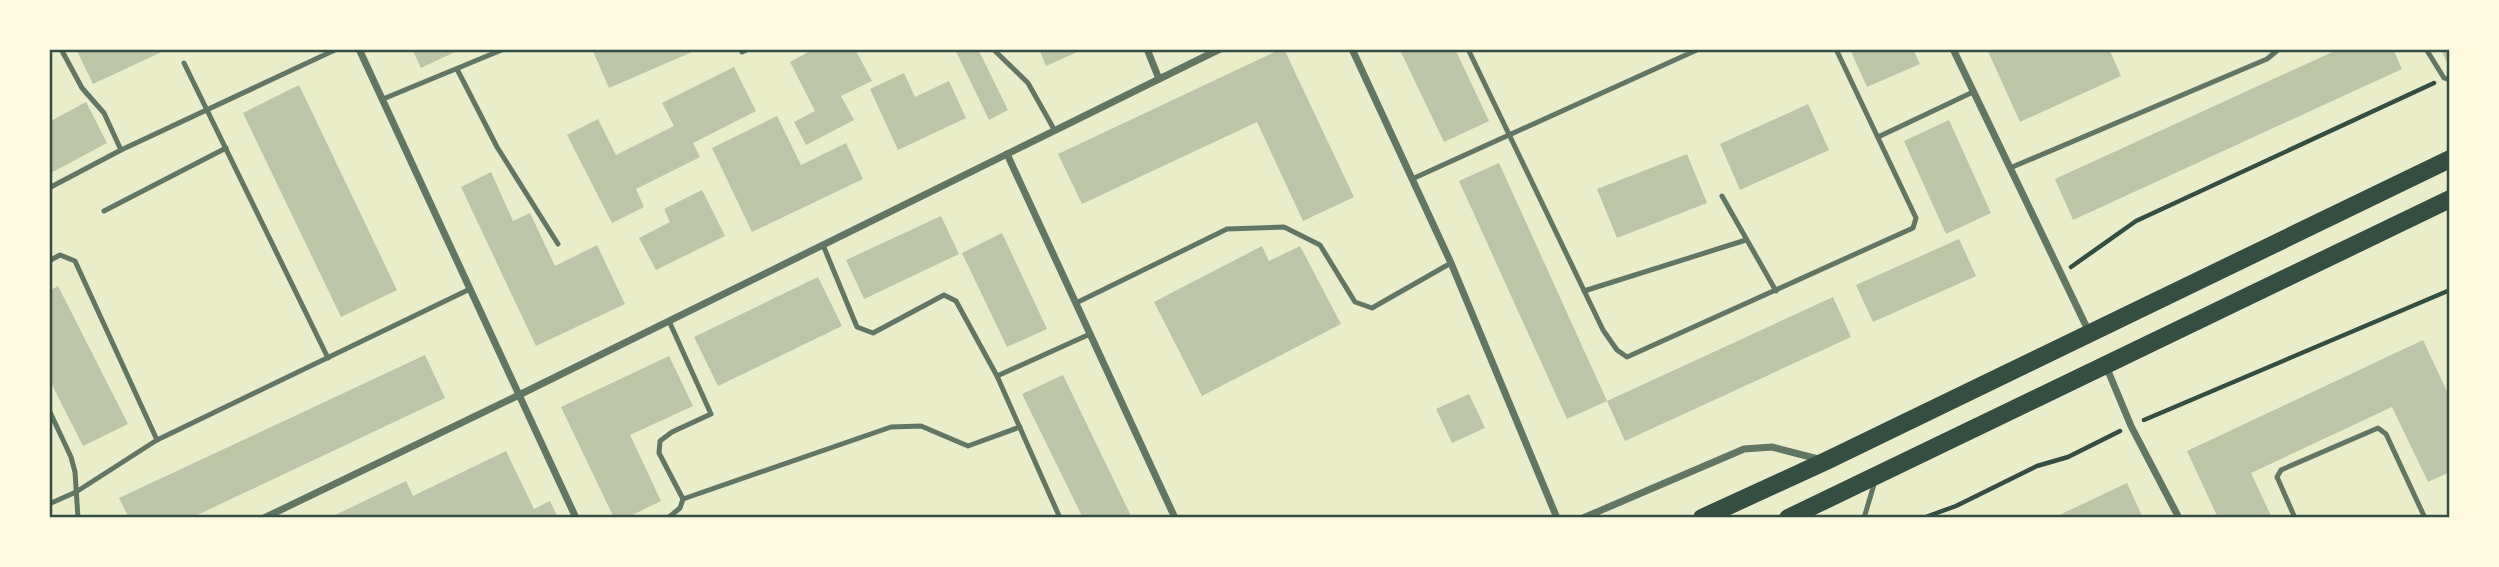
<svg xmlns="http://www.w3.org/2000/svg" width="2499" height="567" viewBox="0 0 2499 567" font-family="Jost,sans-serif">
	<rect width="100%" height="100%" fill="#e9edc9"/>
	<!-- building -->
	<g fill="#bcc5a7">
		<path d="M76,49H168L93,84Z"/>
		<path d="M412,49H461L421,68Z"/>
		<path d="M592,49H699L609,88Z"/>
		<path d="M814,49H855L872,81L841,96L854,120L806,145L794,122L815,111L790,62Z"/>
		<path d="M955,49H978L1008,110L989,120Z"/>
		<path d="M1039,49H1084L1046,66Z"/>
		<path d="M1281,49H1284L1354,197L1303,221L1257,122L1082,204L1058,154Z"/>
		<path d="M1402,49H1455L1489,121L1444,142L1400,50Z"/>
		<path d="M1850,49H1913L1920,64L1867,87Z"/>
		<path d="M1987,49H2109L2121,76L2020,122Z"/>
		<path d="M2339,49H2393L2402,69L2073,220L2055,179Z"/>
		<path d="M2441,49H2450V59L2446,61Z"/>
		<path d="M734,67L756,111L693,143L700,157L636,189L644,207L612,223L567,135L598,119L616,155L674,126L662,103Z"/>
		<path d="M904,73L915,97L949,81L966,118L898,150L870,89Z"/>
		<path d="M299,85L397,290L341,317L243,113Z"/>
		<path d="M86,102L107,143L49,174V122Z"/>
		<path d="M1808,104L1829,150L1740,190L1720,144Z"/>
		<path d="M777,116L801,165L846,143L863,179L752,232L712,148Z"/>
		<path d="M1949,120L1991,213L1946,234L1904,141Z"/>
		<path d="M1687,154L1707,203L1617,238L1597,189Z"/>
		<path d="M1499,163L1607,401L1833,297L1851,337L1625,441L1607,401L1567,419L1459,181Z"/>
		<path d="M491,172L513,221L530,213L555,266L597,245L625,304L536,346L461,187Z"/>
		<path d="M702,190L725,236L656,270L639,238L670,222L664,209Z"/>
		<path d="M941,216L959,254L864,299L846,260Z"/>
		<path d="M1002,233L1047,329L1007,347L962,253Z"/>
		<path d="M1959,239L1976,276L1873,322L1856,285Z"/>
		<path d="M1262,246L1269,261L1300,246L1341,324L1202,396L1154,302Z"/>
		<path d="M818,277L842,326L718,386L694,337Z"/>
		<path d="M58,286L128,424L83,446L49,379V291Z"/>
		<path d="M2423,340L2450,398V472L2428,482L2392,407L2251,473L2272,518H2218L2187,451Z"/>
		<path d="M425,355L445,398L191,518H129L119,498Z"/>
		<path d="M669,356L693,406L630,435L661,501L626,518H614L561,407Z"/>
		<path d="M1063,375L1132,518H1083L1022,394Z"/>
		<path d="M1469,394L1485,428L1452,443L1436,409Z"/>
		<path d="M506,451L534,509L550,501L558,518H329L406,481L413,496Z"/>
		<path d="M2127,483L2143,518H2053Z"/>
	</g>
	<g fill="none" stroke-linecap="round" stroke-linejoin="round">
		<!-- path -->
		<g stroke="#344e41" stroke-width="4.5">
			<path d="M2071,267L2136,221L2434,83"/>
			<path d="M2144,420L2450,290"/>
			<path d="M1923,518L1956,506L2037,466L2068,457L2120,431"/>
		</g>
		<!-- service -->
		<g stroke="#617663" stroke-width="5">
			<path d="M61,49L82,88L104,113L121,150"/>
			<path d="M993,49L1028,83L1055,131"/>
			<path d="M1468,49L1603,330L1617,350L1627,357L1913,228L1916,218L1836,49"/>
			<path d="M2426,49L2444,78L2450,80"/>
			<path d="M742,52L749,49"/>
			<path d="M184,63L328,358"/>
			<path d="M457,69L497,147L558,244"/>
			<path d="M383,99L504,49"/>
			<path d="M1878,137L1973,92"/>
			<path d="M2010,168L2267,59L2279,49"/>
			<path d="M1412,179L1699,49"/>
			<path d="M49,188L121,150L337,49"/>
			<path d="M1722,196L1776,291"/>
			<path d="M104,211L226,148"/>
			<path d="M823,245L857,327L873,333L944,295L956,301L997,376L1060,518"/>
			<path d="M49,261L60,255L75,261L157,440"/>
			<path d="M1584,291L1746,240"/>
			<path d="M1076,303L1227,229L1284,227L1320,245L1355,302L1372,308L1451,263"/>
			<path d="M997,376L1090,334"/>
			<path d="M49,410L71,457L75,472L78,518"/>
			<path d="M683,499L891,427L921,426L968,446L1020,427"/>
			<path d="M49,504L76,492L157,440L470,289"/>
			<path d="M668,518L680,508L683,499L659,453L660,441L672,432L711,414L669,321"/>
			<path d="M1864,518L1875,481"/>
			<path d="M2295,518L2277,477L2281,470L2378,428L2386,434L2425,518"/>
		</g>
		<!-- minor -->
		<g stroke="#617663" stroke-width="7">
			<path d="M359,49L576,518"/>
			<path d="M1147,49L1159,79"/>
			<path d="M1352,49L1451,263L1557,518"/>
			<path d="M1953,49L2089,332"/>
			<path d="M1007,154L1175,518"/>
			<path d="M2106,366L2131,426L2179,518"/>
			<path d="M264,518L519,395L1220,49"/>
			<path d="M1583,518L1744,449L1772,447L1822,460"/>
		</g>
		<!-- primary -->
		<g stroke="#344e41" stroke-width="18">
			<path d="M1702,518L1826,461L2450,159"/>
			<path d="M1788,518L2450,199"/>
		</g>
	</g>
	<!-- border -->
	<rect width="2499" height="567" fill="none" stroke="#fefae0" stroke-width="102"/>
	<rect x="51" y="51" width="2397" height="465" fill="none" stroke="#344e41" stroke-width="2.5"/>
</svg>
